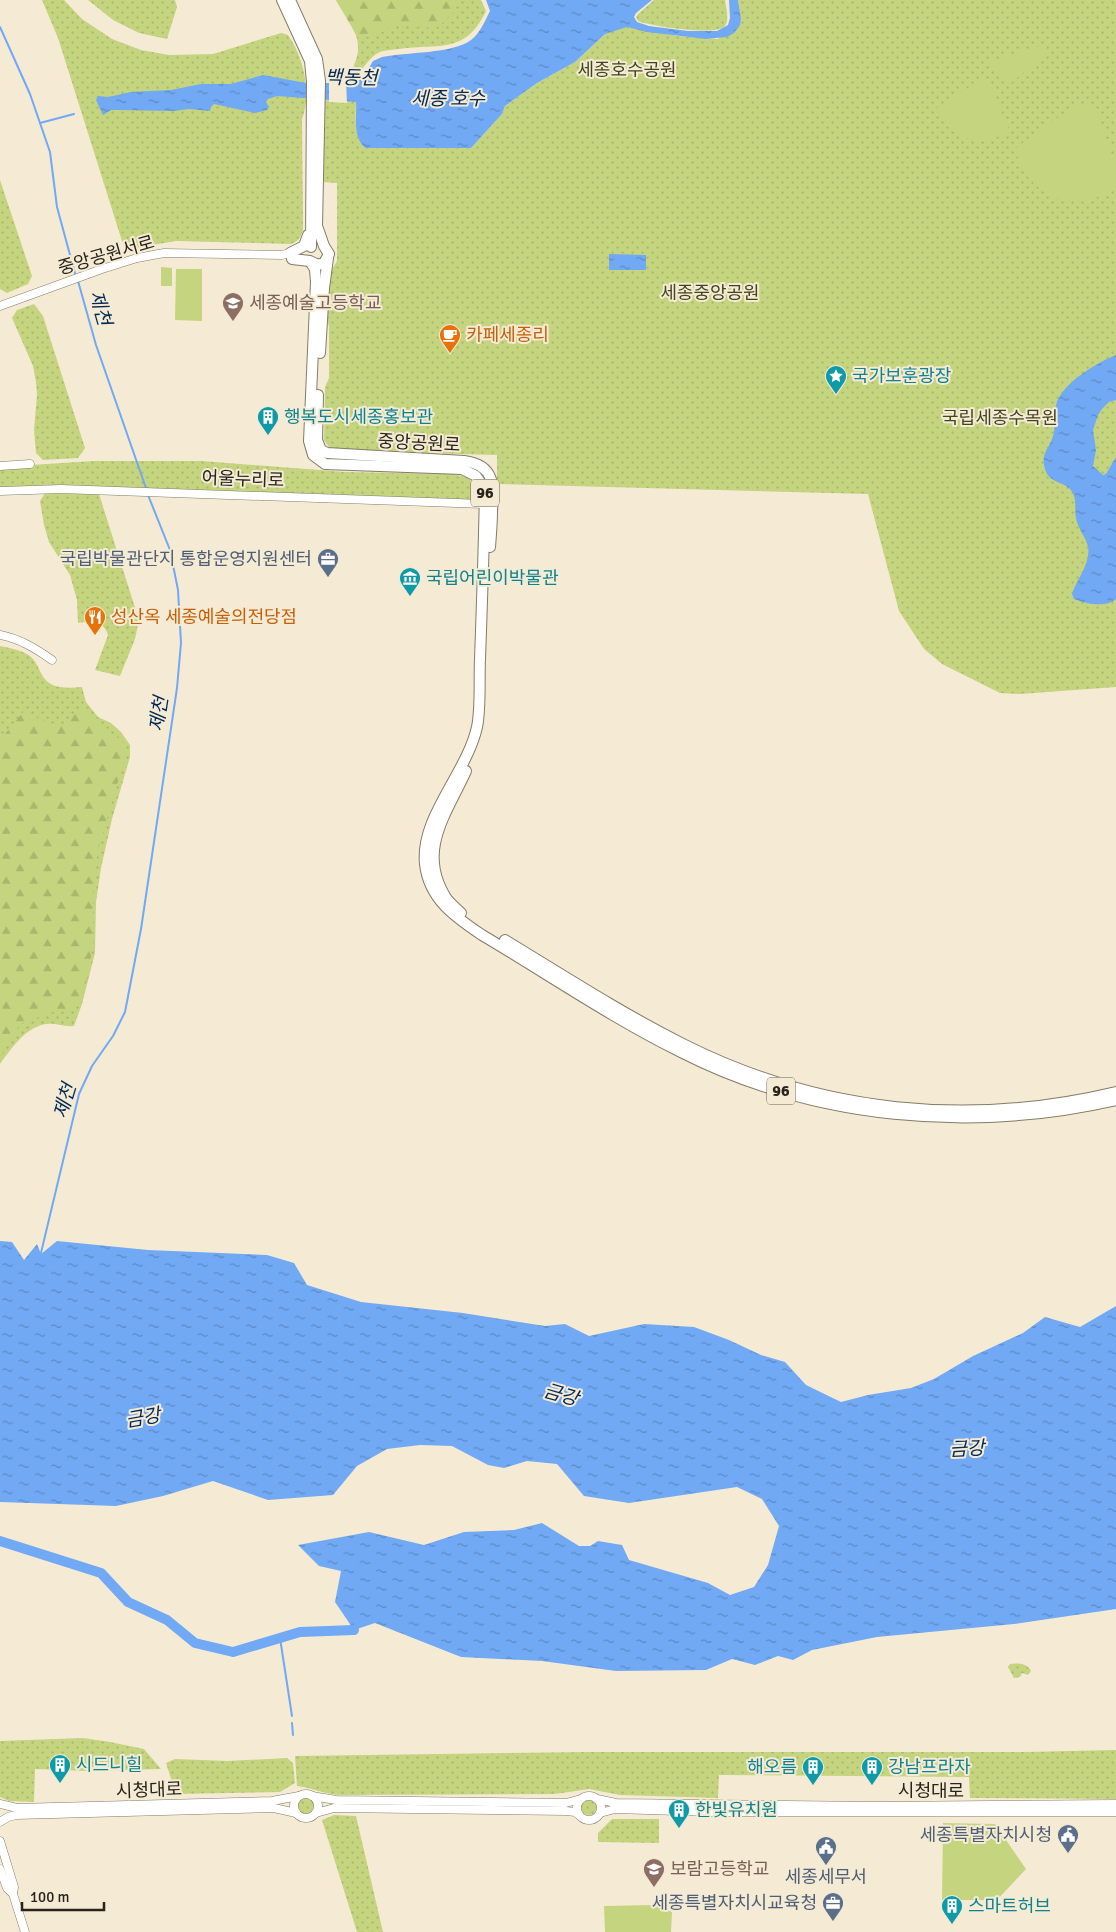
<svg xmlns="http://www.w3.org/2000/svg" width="1116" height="1932" viewBox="0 0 1116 1932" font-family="Signika,'Noto Sans KR',sans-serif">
	<defs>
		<pattern id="grass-dots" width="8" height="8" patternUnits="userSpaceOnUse" patternTransform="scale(1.25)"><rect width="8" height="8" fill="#c5d47f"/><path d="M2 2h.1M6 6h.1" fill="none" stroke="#a9b66d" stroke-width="1.8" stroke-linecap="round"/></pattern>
		<pattern id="forest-firs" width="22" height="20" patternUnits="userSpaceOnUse" patternTransform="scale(1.25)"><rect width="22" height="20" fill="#c5d47f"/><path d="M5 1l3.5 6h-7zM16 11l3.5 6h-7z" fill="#a9b66d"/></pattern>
		<pattern id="water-ripples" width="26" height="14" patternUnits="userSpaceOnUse" patternTransform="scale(1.25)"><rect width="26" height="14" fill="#71a9f4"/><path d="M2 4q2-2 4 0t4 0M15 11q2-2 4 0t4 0" fill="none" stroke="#5d89c5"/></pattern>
	</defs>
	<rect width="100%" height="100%" fill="#f5ebd5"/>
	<!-- grass -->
	<g fill="url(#grass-dots)">
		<path d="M42,0H64L82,19L112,39L141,50L169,55L213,54L281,33L288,35C304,58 312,93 302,119L303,230C300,238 299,241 291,244L176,241L129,249L122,241L58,38Z"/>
		<path d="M88,0H175L177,7L167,39L139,33L113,20Z"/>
		<path d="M336,0H481L486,11C465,55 440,43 399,49C393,50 385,50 380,52C368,57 363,71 353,79H351C351,69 357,61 358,51C360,32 345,16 336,0Z"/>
		<path d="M654,0H725C726,7 730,22 724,27C713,36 651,26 638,21L636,17L638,14Z"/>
		<path d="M738,0H1116V687L1020,694L1000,693L942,664L924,649L899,611L868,494L497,484V455L343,451L331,450L324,440L325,387L329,378V326L326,317L331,271L337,261V183L322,182L325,100L356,102C356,118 353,136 365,148H471L502,114L505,106L537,83L575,62L605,34L615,29L627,27L678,36L718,39L741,18Z"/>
		<path d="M0,180L32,276L28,284L7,293L0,289Z"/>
		<path d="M34,304L43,316L85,448L78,458L43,460L36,453L34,430L37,395L36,382L33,366L12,318L17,310Z"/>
		<path d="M93,461H202L346,472L450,474C470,476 476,481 481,500L0,489V467Z"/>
		<path d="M45,493L99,494L139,620L135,639L120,676L95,670L108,635C103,620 92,621 78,623L77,600L70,575L49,542L44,525L40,501Z"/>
		<path d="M0,646C9,648 22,650 30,656C35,660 38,667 41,673C49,690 66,688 82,687L86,702L98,717L111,723L121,732L130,745V757L112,819L101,868L96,902L95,953L82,1004L74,1026C64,1027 56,1023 47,1024C26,1026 11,1049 0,1064Z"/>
		<path d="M1010,1664C1018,1663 1027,1663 1031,1671L1028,1675L1022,1673L1020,1677L1014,1678L1008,1667Z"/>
		<path d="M83,1738L110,1742L144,1749L161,1769L86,1771L35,1769L34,1802L9,1801L0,1797V1741Z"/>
		<path d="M1116,1750V1799L970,1798L969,1777L719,1775L718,1798L620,1795L589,1789L555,1794L340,1795C325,1794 312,1788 297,1786L295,1756L590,1752H1025Z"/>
		<path d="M287,1758L293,1763L295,1783L280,1792L176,1794L166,1763L175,1759L228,1761Z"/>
		<circle cx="306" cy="1806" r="8"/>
		<circle cx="589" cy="1807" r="8"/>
		<path d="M334,1815L356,1816L383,1932H357L322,1820Z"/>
		<path d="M612,1819H659V1843L598,1842V1833Z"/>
	</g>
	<!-- forest -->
	<g fill="url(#forest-firs)">
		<path d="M336,0H460L453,13L438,27L421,28L403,25L392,26L375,36L358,38Z"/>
		<path d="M80,707L124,743L126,754L98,850L93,883V944L87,980L80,1004L72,1011L53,1012L20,1024L0,1057V740L24,711L42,720L61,726Z"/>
	</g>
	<!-- garden -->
	<g fill="#c5d47f">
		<path d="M1044,45L1047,47L1046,54L1011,83H1005L999,73L990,67L991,62L997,59Z"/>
		<path d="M981,80L990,83L1009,130C1004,133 1000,136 995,138C972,147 942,131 937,107Z"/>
		<path d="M1080,104L1093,107L1097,112L1116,168V185C1089,210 1053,206 1029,178C1021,169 1016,159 1017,147L1074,106Z"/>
		<path d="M161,267L172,268V286H161Z"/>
		<path d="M176,269H202V321L175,320Z"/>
		<path d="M943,1823L995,1824L1026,1869L997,1900H942Z"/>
		<path d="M652,1905L672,1912L671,1932H605L604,1906Z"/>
	</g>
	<!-- water -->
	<g fill="url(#water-ripples)">
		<path d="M486,0H652L636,13L634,17L637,22L649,26L688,31H717L728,25L730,18L729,0H738L741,18L740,25L734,33L727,37L706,39L647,32L627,27L605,34L575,62L537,83L505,106L502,114L471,148H365C352,136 357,118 356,102L277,96L268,99L266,102L269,107L267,110L255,113L214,104L211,107L210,111L189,109L174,111L118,110H111L103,115L96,100L98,96L108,97L131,92L171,90L201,84H231L263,75L306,83H352L364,76L373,61L382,57C405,52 453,54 471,40C480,33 485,21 490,11Z"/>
		<path d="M609,254L646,255V270H609Z"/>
		<path d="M1116,355V400L1109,402L1102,409L1098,415L1093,430L1096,450L1093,466L1103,475L1106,474L1116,457V599C1105,608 1087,604 1074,599L1072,594C1077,579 1091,563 1088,547C1086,537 1078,529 1076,518C1074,508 1078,498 1070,489C1063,482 1050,482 1046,472C1039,454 1049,450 1053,436C1056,426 1054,415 1056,405C1061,384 1096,363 1116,355Z"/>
		<path d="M0,1241L12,1242L24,1260L37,1244L41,1254L57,1241L148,1250L267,1255L294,1263L307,1285L361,1302L463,1313L545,1326L565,1324L589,1336L644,1324L694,1327L729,1340L761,1355L785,1362L806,1385L841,1402L868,1395L911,1388L934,1379L973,1356L1023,1333L1045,1317L1080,1327L1116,1306V1609L1014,1624L877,1637L812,1650L793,1660L778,1656L755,1665L732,1659L706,1670L616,1671L542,1661L461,1657L375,1623L354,1630L335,1602L341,1571L319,1566L298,1545L369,1532L424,1545L464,1532L514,1530L542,1523L579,1546H590L598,1541L622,1545L629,1560L708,1583L730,1595L754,1587L768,1565L779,1526L762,1499L737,1487L629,1503L584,1496L557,1464L527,1461L504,1468L488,1465L452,1446L420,1445L387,1449L357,1466L333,1495L268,1500L213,1481L163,1496L116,1506L0,1502Z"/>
	</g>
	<!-- pier -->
	<path fill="#f5ebd5" d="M346,81L347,103L329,102V82Z"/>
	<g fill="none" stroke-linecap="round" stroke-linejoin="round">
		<!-- stream -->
		<g stroke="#71a9f4" stroke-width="2">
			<path d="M0,27L30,94L50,152L57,207L76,277"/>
			<path d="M40,123L74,114"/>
			<path d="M78,281L96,345L147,491"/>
			<path d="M40,1257L79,1094L92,1066L113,1036L125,1012L141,929L177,688L181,643L178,590L170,550L148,495"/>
			<path d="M280,1638L292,1716"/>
			<path d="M292,1723L293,1735"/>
		</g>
		<!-- river -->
		<path stroke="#71a9f4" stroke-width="10" d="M0,1541L101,1573L128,1602L167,1620L195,1643L233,1652L300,1632L354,1630"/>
		<!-- minor casing -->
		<g stroke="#847b67" stroke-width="9">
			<g id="minor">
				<path d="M0,306L102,269L137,258L164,253L282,255L290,253"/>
				<path d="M0,466L30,464"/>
				<path d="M0,491L61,489L484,504"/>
				<path d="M0,635C20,639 35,648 52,660"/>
				<circle cx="306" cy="1806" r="12"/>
				<path d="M312,1796L336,1800L566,1803L581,1799"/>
				<circle cx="589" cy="1808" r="12"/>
				<path d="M597,1799L616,1803L877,1806L1116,1804"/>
				<path d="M0,1804L17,1808L272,1801L299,1796"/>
				<path d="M316,1813L334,1808L566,1811L575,1812L579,1815"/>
				<path d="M600,1813L615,1809L710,1812H1116"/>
				<path d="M0,1822L8,1817L16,1815L274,1808L296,1813"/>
				<path d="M0,1841L14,1887L13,1894L25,1932"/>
				<path d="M0,1869L7,1888L13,1894"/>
			</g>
		</g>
		<!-- major casing -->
		<g stroke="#847b67" stroke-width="12">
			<g id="major">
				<path d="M282,0L310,61L312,82L311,247"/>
				<path d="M290,0L317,59L320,81L317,226L324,246L329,254L324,263L318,265L310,261L292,259"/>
				<path d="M290,253L304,246L308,235"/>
				<path d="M311,263L315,269L316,282L309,441L313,455L325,464L462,469L476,476L485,489C484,546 482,603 480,659C479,680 481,708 477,727C467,773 420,817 425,864C429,899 455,917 482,935C548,974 612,1018 681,1052C815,1120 971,1133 1116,1100"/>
				<path d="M320,353L324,288L328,258"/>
				<path d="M318,395L317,440L321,450L327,453L464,461C495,465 494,485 492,511C492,523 491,535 490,547"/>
				<path d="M461,913C456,908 448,902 445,896C417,850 447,813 466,771"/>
				<path d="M505,940C564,976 623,1014 685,1045C821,1113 969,1127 1116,1092"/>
			</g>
		</g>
		<!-- minor -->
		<use href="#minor" stroke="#fff" stroke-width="8"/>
		<!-- major -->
		<use href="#major" stroke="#fff" stroke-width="10"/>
	</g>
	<!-- icons -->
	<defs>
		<g id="school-pin" transform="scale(1.125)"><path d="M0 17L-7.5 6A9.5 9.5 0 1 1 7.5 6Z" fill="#8d6e63" stroke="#f5ebd5"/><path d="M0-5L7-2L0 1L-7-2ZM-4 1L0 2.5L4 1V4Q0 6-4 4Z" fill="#fff"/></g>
		<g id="cafe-pin" transform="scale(1.125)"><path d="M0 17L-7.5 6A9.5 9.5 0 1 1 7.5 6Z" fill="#e8710a" stroke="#f5ebd5"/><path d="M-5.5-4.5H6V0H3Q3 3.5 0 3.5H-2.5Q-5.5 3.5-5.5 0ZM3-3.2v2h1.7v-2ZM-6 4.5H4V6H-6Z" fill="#fff"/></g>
		<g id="sight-pin" transform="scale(1.125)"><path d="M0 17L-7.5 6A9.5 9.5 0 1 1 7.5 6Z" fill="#0f9aa8" stroke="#f5ebd5"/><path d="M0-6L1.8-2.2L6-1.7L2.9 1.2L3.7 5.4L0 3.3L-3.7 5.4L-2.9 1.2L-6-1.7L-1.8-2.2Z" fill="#fff"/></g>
		<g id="building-pin" transform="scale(1.125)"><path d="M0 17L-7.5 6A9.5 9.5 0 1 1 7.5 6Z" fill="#0f9aa8" stroke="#f5ebd5"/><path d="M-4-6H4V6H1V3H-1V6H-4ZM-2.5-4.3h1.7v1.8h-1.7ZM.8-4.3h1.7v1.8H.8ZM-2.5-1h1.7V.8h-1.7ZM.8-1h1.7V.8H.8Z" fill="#fff"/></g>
		<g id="office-pin" transform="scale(1.125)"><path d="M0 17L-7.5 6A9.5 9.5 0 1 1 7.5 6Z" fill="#5c6f8a" stroke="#f5ebd5"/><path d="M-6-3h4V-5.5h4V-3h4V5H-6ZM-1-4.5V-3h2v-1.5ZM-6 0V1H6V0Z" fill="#fff"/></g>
		<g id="museum-pin" transform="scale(1.125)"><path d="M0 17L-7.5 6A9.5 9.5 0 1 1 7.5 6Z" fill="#0f9aa8" stroke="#f5ebd5"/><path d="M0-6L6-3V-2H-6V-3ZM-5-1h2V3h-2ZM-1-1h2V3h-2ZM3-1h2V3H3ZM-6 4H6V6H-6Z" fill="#fff"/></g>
		<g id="restaurant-pin" transform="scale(1.125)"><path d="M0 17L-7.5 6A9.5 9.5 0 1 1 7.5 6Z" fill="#e8710a" stroke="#f5ebd5"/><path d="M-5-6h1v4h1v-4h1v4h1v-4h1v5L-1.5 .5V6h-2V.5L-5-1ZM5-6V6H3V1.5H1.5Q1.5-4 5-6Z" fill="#fff"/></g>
		<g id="civic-pin" transform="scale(1.125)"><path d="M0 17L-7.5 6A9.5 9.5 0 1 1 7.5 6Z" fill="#5c6f8a" stroke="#f5ebd5"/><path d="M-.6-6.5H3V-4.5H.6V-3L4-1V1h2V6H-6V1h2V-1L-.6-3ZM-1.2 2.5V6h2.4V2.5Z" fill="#fff"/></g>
	</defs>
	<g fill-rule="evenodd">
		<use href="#school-pin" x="233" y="303"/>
		<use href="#cafe-pin" x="450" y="335"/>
		<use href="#sight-pin" x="836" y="376"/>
		<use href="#building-pin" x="268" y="417"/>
		<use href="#office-pin" x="328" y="559"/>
		<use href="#museum-pin" x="410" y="578"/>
		<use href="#restaurant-pin" x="95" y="617"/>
		<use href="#building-pin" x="60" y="1765"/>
		<use href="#building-pin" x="813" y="1767"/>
		<use href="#building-pin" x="872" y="1767"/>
		<use href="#building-pin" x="679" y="1810"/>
		<use href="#civic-pin" x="1068" y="1835"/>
		<use href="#civic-pin" x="826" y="1847"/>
		<use href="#school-pin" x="654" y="1869"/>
		<use href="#office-pin" x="833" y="1903"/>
		<use href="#building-pin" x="952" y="1906"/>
	</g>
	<g text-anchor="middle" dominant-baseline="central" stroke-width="4" stroke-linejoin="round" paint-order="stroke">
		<!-- shield labels -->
		<g fill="#f5ebd5" stroke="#666054" stroke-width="1">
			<rect x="471" y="479.5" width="28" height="27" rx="4"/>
			<rect x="767" y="1077.5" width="28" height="27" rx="4"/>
		</g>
		<g font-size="16" font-weight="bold" fill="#28241c">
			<text x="485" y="493">96</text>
			<text x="781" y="1091">96</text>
		</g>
		<!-- park labels -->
		<g font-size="18" fill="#40461e" stroke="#f5ebd5">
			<text x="627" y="70">세종호수공원</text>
			<text x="710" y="293">세종중앙공원</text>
			<text x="1000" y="418">국립세종수목원</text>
		</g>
		<!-- street labels -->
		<g font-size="18" fill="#28241c" stroke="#f5ebd5">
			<text transform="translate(106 255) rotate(-16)">중앙공원서로</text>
			<text transform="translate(419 443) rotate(3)">중앙공원로</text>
			<text transform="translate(243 479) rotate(2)">어울누리로</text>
			<text transform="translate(149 1790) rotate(-2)">시청대로</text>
			<text x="931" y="1791">시청대로</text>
		</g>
		<!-- education labels -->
		<g font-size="18" fill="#785e54" stroke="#f5ebd5" text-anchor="start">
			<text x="249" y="303">세종예술고등학교</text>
			<text x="670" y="1869">보람고등학교</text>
		</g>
		<!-- food labels -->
		<g font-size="18" fill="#c56008" stroke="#f5ebd5" text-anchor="start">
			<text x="466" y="335">카페세종리</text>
			<text x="111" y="617">성산옥 세종예술의전당점</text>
		</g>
		<!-- culture labels -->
		<g font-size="18" fill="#0d838f" stroke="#f5ebd5" text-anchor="start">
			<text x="852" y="376">국가보훈광장</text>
			<text x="284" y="417">행복도시세종홍보관</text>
			<text x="426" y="578">국립어린이박물관</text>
			<text x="76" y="1765">시드니힐</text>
			<text x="797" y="1767" text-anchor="end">해오름</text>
			<text x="888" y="1767">강남프라자</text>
			<text x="695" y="1810">한빛유치원</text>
			<text x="968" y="1906">스마트허브</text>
		</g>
		<!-- service labels -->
		<g font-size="18" fill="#4e5e75" stroke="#f5ebd5" text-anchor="end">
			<text x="312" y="559">국립박물관단지 통합운영지원센터</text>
			<text x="1052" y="1835">세종특별자치시청</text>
			<text x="826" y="1877" text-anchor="middle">세종세무서</text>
			<text x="817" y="1903">세종특별자치시교육청</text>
		</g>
		<!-- water labels -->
		<g font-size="19" font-style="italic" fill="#022956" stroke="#f5ebd5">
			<text transform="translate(351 78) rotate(1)">백동천</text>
			<text x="448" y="99">세종 호수</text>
			<text transform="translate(100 308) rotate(74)">제천</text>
			<text transform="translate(159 714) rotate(-81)">제천</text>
			<text transform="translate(65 1101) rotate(-73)">제천</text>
			<text transform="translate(561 1395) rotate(16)">금강</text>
			<text transform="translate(143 1418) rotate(-10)">금강</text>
			<text transform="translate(967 1449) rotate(-3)">금강</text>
		</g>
	</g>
	<!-- scale -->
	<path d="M22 1902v8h82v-8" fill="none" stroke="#28241c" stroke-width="2.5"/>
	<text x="30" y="1902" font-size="15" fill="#28241c" stroke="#f5ebd5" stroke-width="4" paint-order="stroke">100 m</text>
</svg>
